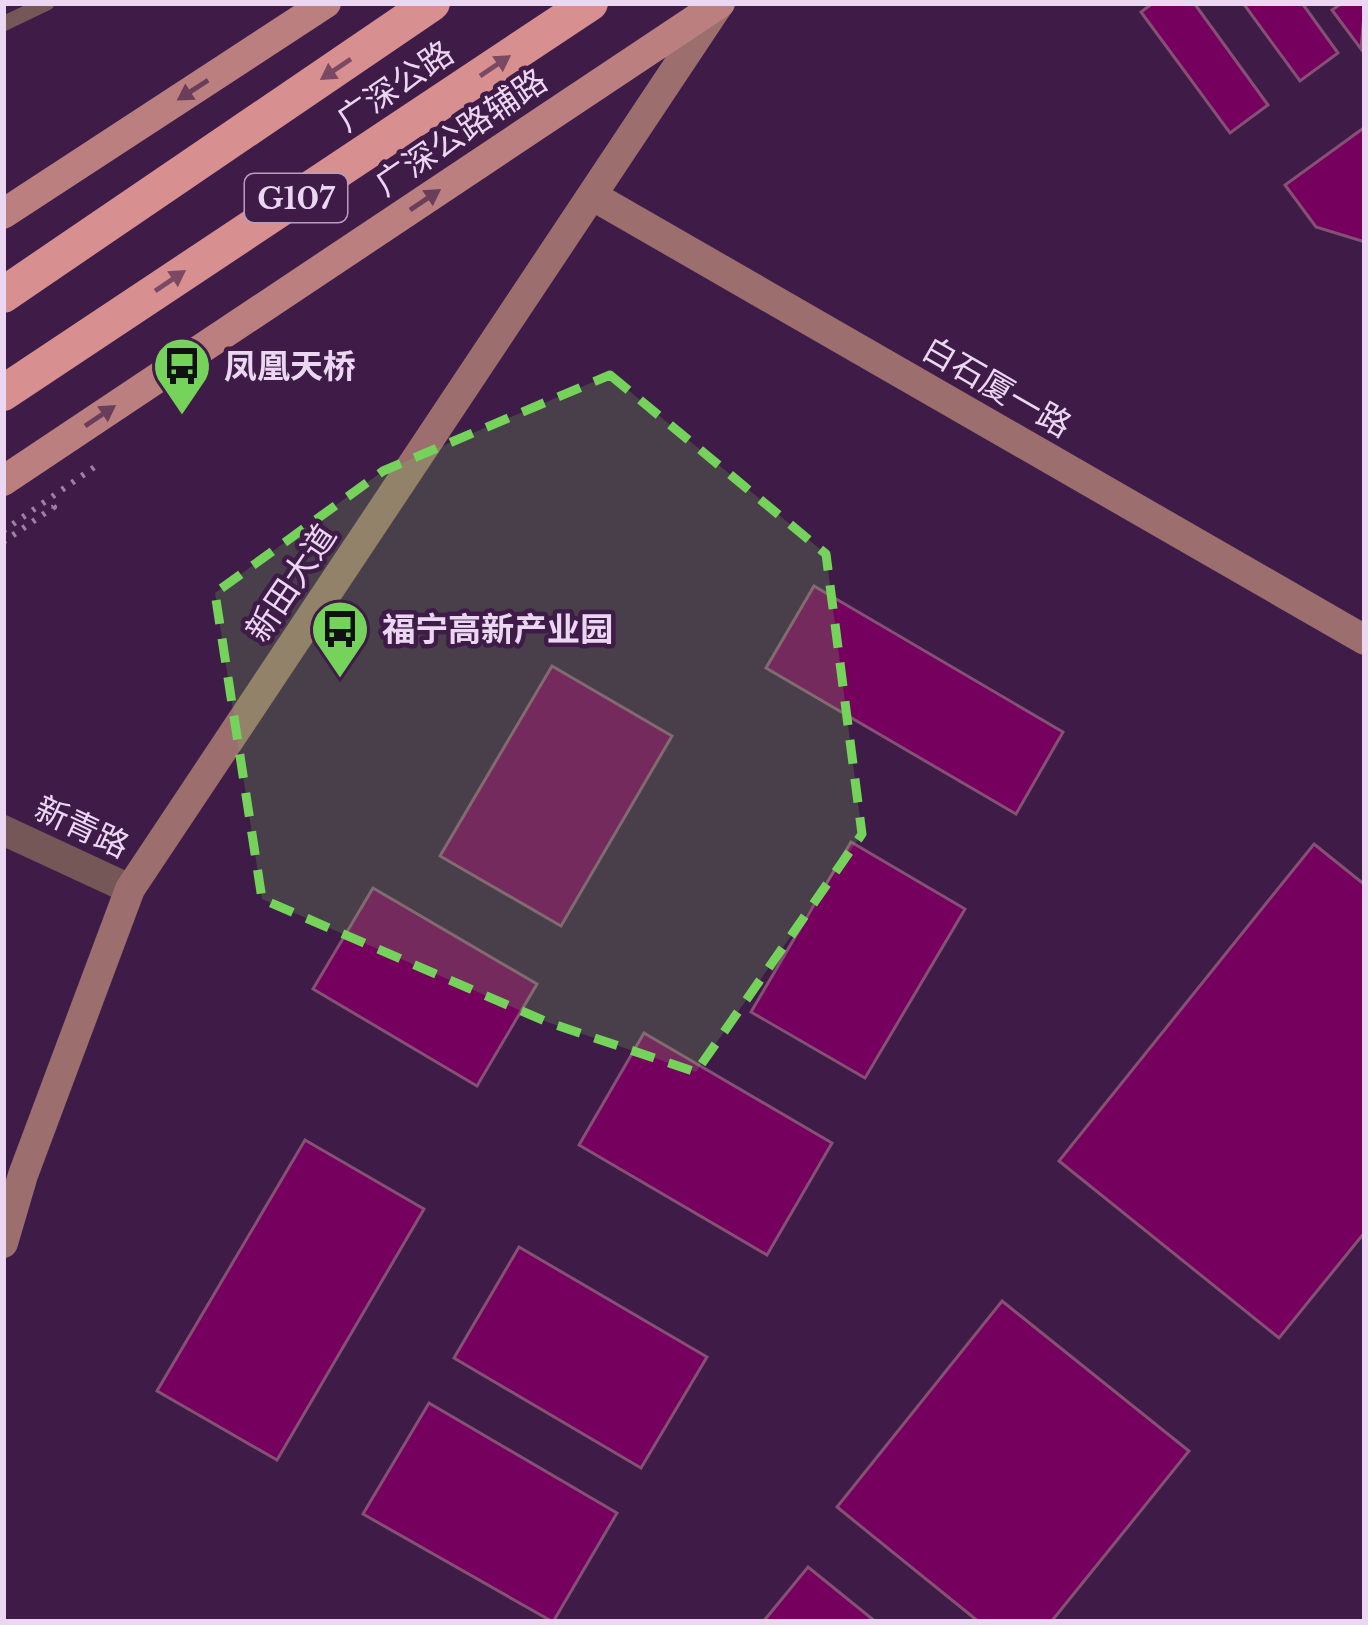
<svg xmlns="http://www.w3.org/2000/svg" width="1368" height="1625" viewBox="0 0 1368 1625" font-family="'Libre Baskerville','Noto Sans SC',serif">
	<rect width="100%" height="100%" fill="#3f1b48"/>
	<!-- building -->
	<g fill="#75005e" stroke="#865075" stroke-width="3">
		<path d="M1153,3H1194L1268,105L1230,133L1141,12Z"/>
		<path d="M1243,3H1302L1338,53L1300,81Z"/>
		<path d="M1342,3H1365L1361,49L1332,10Z"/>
		<path d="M1365,127V242L1316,227L1285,185Z"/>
		<path d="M814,586L1063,732L1016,814L766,668Z"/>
		<path d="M552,666L672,736L561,926L440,856Z"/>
		<path d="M851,842L965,909L865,1078L751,1012Z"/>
		<path d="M1314,844L1365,885V1232L1279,1338L1059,1161Z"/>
		<path d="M373,888L537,984L477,1086L313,989Z"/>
		<path d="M644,1033L832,1143L767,1255L579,1145Z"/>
		<path d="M305,1140L424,1209L277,1460L157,1391Z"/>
		<path d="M519,1247L707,1357L641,1468L454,1358Z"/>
		<path d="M1002,1301L1189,1451L1051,1622H979L837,1507Z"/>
		<path d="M429,1403L617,1513L553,1622L363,1514Z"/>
		<path d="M808,1567L876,1622H763Z"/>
	</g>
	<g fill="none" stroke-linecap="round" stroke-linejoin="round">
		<!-- path -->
		<g stroke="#9d81a4" stroke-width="6" stroke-dasharray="3 9" stroke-linecap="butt">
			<path d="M3,531L96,466"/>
			<path d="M3,542L54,507L48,500"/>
		</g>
		<!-- lane -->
		<path stroke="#755757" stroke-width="15" d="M3,24L47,3"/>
		<!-- street -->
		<path stroke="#755757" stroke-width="30" d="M3,830L130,889"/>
		<!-- secondary -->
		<g stroke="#9c6e6e" stroke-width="30">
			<path d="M593,196L1365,640"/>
			<path d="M3,1243L23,1175L130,889L719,4"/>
		</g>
		<!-- primary -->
		<g stroke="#bb7f7f" stroke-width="30">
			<path d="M3,214L326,3"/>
			<path d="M3,481L720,3"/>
		</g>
		<!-- highway -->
		<g stroke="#d78f8f" stroke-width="36">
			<path d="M3,295L432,3"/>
			<path d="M3,393L590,3"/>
		</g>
	</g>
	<!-- one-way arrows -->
	<defs><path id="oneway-solid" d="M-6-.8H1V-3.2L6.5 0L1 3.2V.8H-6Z" transform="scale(3)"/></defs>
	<g fill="#7c4964">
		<use href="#oneway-solid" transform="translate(495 66) rotate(-34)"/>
		<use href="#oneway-solid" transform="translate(336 69) rotate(146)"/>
		<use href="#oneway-solid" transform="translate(170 281) rotate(-34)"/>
	</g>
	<g fill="#6a3e5b">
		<use href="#oneway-solid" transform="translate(193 90) rotate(147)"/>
		<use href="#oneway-solid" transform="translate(425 200) rotate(-34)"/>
		<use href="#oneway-solid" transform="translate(100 416) rotate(-34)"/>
	</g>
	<!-- marked area -->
	<path fill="#75d25b" fill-opacity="0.2" stroke="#75d25b" stroke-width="9" stroke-dasharray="24 15" stroke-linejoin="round" d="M610,375L826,554L862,834L696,1072L547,1022L262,899L215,593L383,471Z"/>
	<!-- icons -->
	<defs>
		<g id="bus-pin" transform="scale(3)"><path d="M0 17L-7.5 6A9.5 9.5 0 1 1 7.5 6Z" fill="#75d25b" stroke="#3f1b48"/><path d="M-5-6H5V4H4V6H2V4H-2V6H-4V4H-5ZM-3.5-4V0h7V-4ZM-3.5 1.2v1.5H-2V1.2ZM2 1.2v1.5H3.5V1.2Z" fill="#111"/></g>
	</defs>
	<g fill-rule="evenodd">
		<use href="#bus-pin" x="182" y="366"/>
		<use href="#bus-pin" x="340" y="629"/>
	</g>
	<g text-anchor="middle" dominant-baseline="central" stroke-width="9" stroke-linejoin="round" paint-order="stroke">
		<!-- shield labels -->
		<rect fill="#3f1b48" stroke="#b89fbf" stroke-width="3" x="245" y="174" width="102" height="48" rx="9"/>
		<g font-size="30" font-weight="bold" fill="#ecd7f2">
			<text x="296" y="198">G107</text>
		</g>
		<!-- street labels -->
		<g font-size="33" fill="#ecd7f2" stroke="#3f1b48">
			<text transform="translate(395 86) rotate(-34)">广深公路</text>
			<text transform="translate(461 132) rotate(-34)">广深公路辅路</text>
			<text transform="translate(997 387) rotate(30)">白石厦一路</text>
			<text transform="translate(291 583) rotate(-56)">新田大道</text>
			<text transform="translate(82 827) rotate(25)">新青路</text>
		</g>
		<!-- poi labels -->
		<g font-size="33" font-weight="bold" fill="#ecd7f2" stroke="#3f1b48" text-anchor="start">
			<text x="224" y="366">凤凰天桥</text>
			<text x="382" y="629">福宁高新产业园</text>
		</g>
	</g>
	<!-- border -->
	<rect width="1368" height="1625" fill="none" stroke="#ecd7f2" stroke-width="12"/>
</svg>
